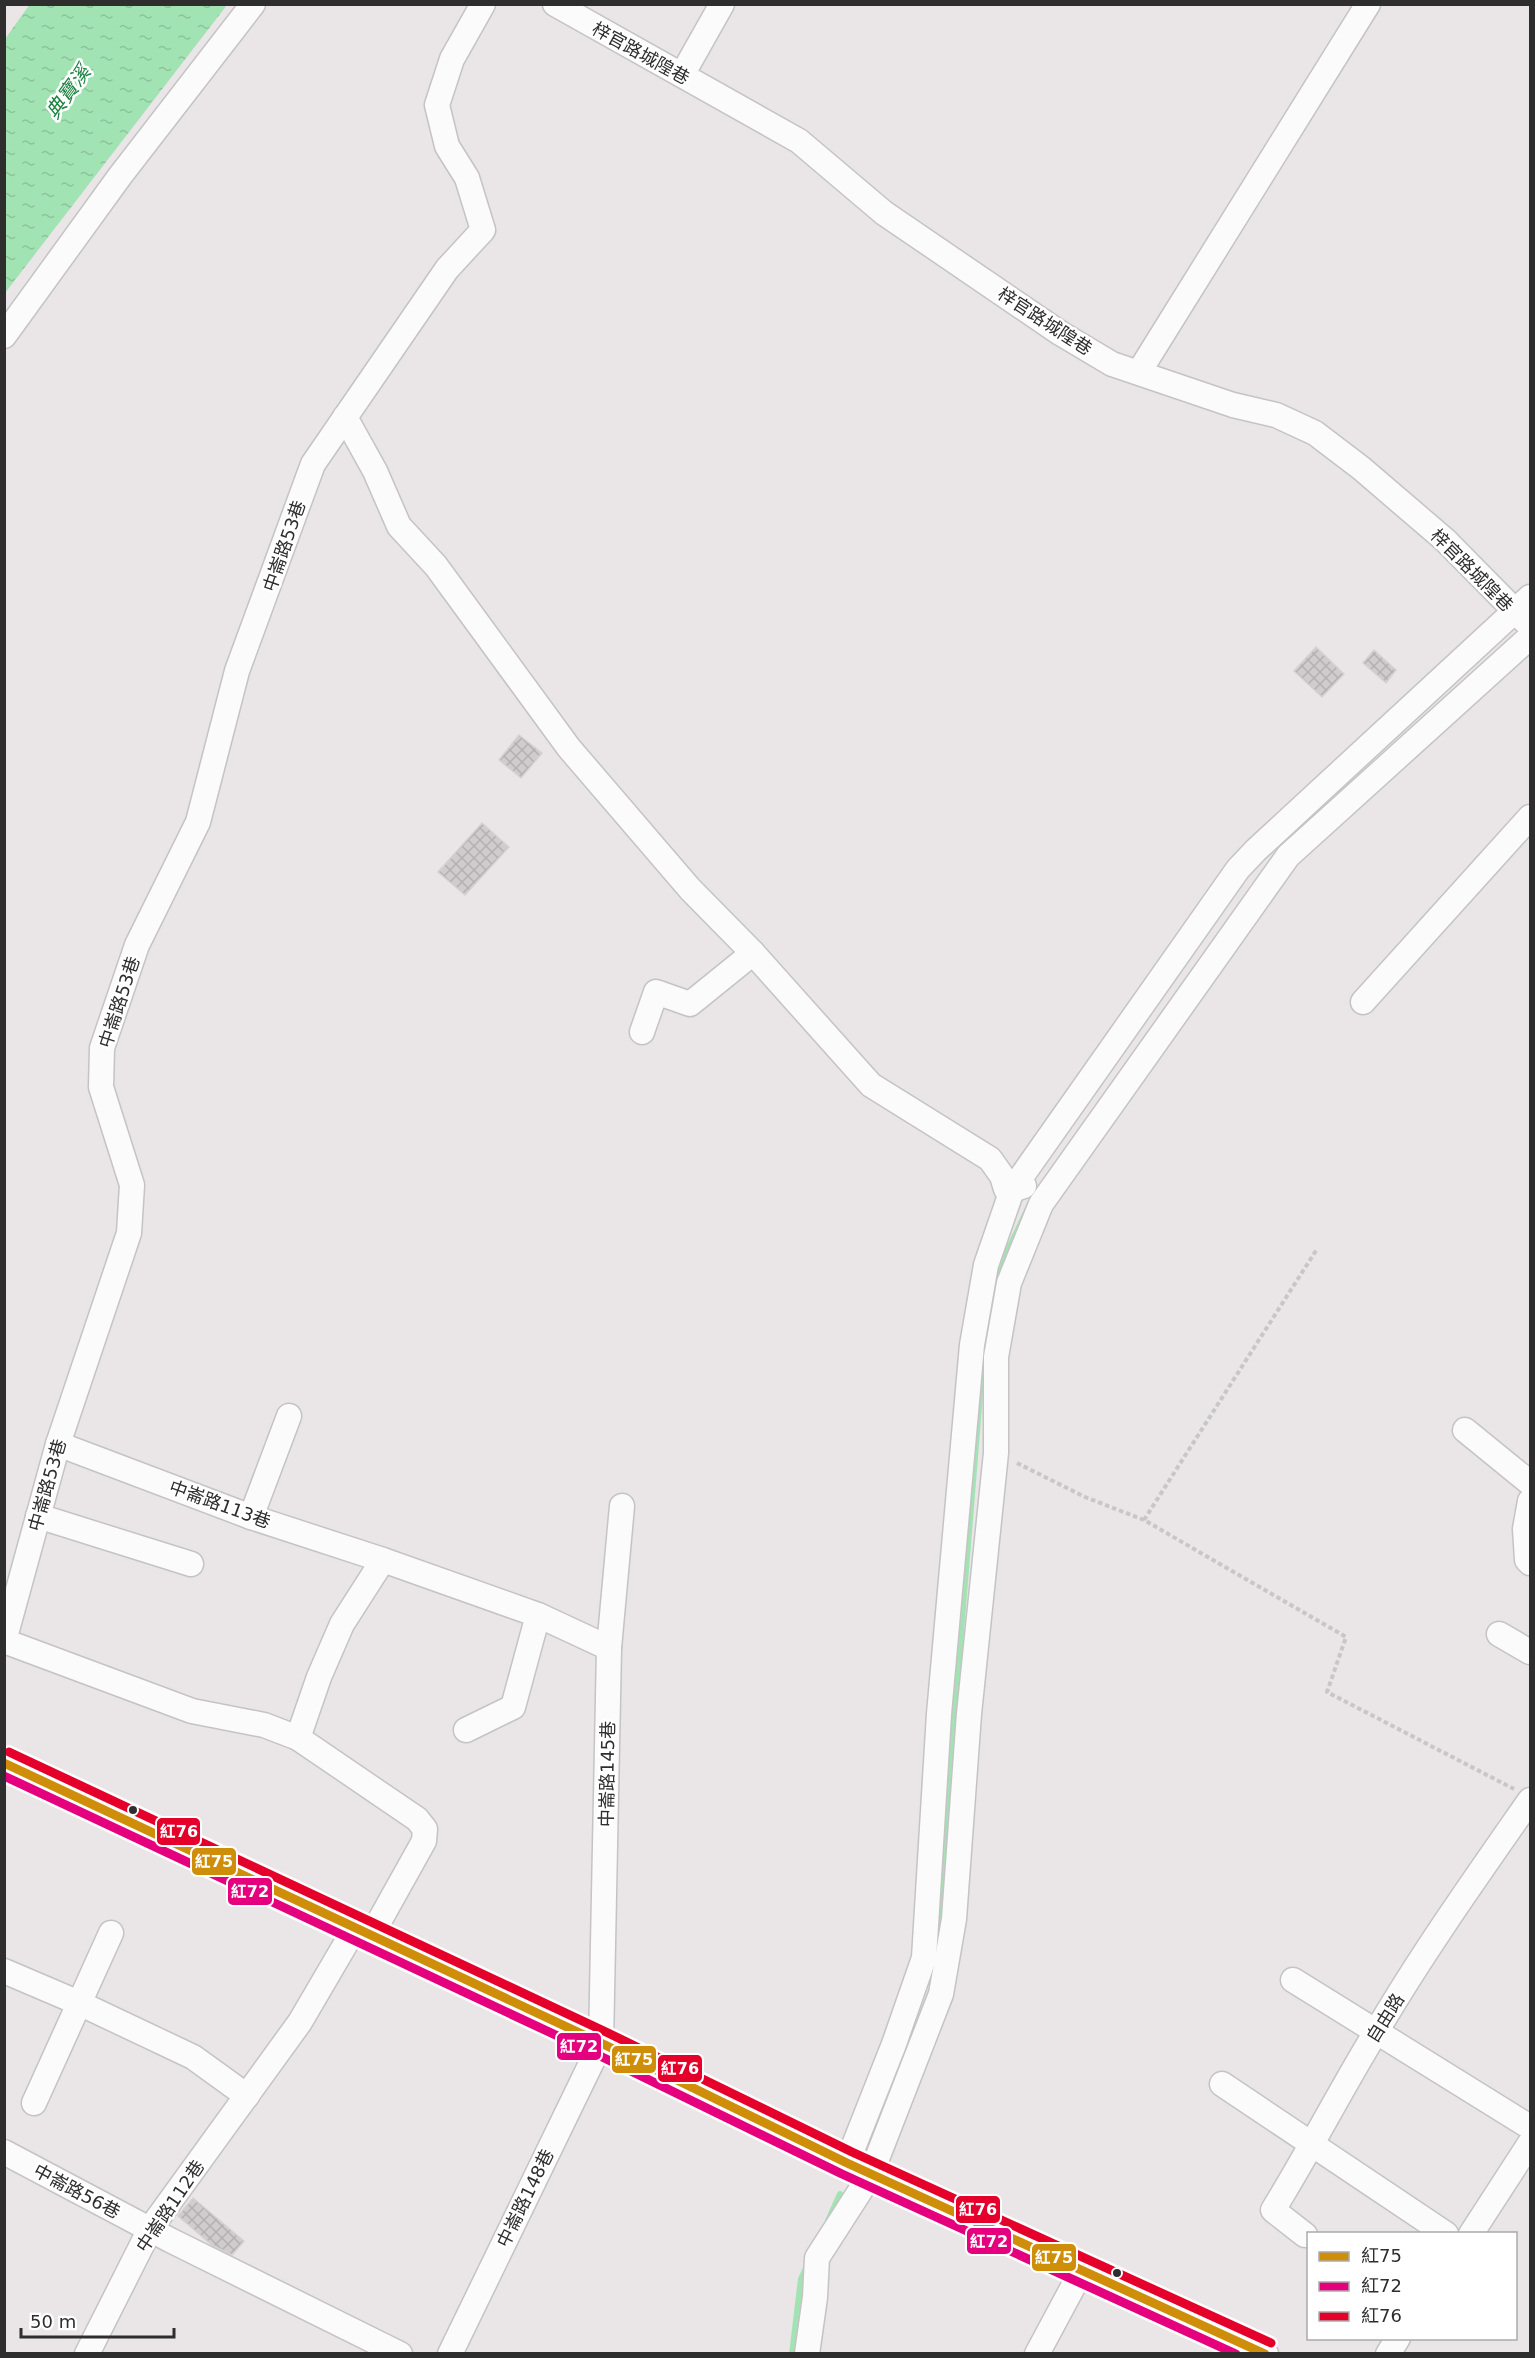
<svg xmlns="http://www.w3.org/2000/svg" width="1535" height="2358" viewBox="0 0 1535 2358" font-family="'DejaVu Sans','Noto Sans TC',sans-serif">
	<defs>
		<pattern id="water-ripples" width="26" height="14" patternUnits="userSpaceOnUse" patternTransform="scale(1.5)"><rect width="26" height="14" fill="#a2e3b4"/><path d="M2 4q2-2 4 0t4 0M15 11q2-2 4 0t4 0" fill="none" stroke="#8cc39b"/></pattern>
		<pattern id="building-cross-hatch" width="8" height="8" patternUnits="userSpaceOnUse" patternTransform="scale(1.5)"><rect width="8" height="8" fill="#d0ccce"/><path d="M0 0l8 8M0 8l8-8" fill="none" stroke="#b3b0b1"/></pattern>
	</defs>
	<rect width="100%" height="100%" fill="#eae5e7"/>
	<!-- water -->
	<path fill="url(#water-ripples)" d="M30,4L227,5L5,293V39Z"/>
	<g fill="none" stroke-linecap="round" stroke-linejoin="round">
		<!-- stream -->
		<g stroke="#a2e3b4" stroke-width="6">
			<path d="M995,1277L1032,1200"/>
			<path d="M937,1934L983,1356L987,1325"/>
			<path d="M828,2221L840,2194"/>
			<path d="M792,2354L801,2279L807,2266"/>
		</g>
	</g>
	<!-- building -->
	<g fill="url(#building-cross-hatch)" stroke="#d6d1d3" stroke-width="1.5">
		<path d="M1316,647L1344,674L1322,697L1294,671Z"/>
		<path d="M1374,650L1396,670L1386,683L1363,663Z"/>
		<path d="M519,735L542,753L521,778L499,760Z"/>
		<path d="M482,823L509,847L465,895L438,872Z"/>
		<path d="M193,2198L244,2241L232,2255L212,2245L178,2216Z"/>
	</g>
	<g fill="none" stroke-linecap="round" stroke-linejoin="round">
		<!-- minor casing -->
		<g stroke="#c4c4c5" stroke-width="27">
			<g id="minor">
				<path d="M555,4L799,141L884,213L1060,333L1112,364L1233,405L1276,415L1315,433L1361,468L1445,540L1526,622"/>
				<path d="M682,75L722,4"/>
				<path d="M4,336L120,176L253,4"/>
				<path d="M1139,372L1368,4"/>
				<path d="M345,417L375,471L399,526L436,566L569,748L690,889L753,953L871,1085L990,1159L1002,1176L1006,1189L1012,1190L1024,1186"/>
				<path d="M1363,1002L1530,817"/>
				<path d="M642,1032L656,992L690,1004L753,953"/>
				<path d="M1465,1430L1530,1483"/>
				<path d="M58,1444L251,1517L383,1560L538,1615L609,1648"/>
				<path d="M1530,1501L1525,1529L1527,1560L1530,1563"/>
				<path d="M38,1516L191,1564"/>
				<path d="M251,1517L289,1416"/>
				<path d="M1499,1634L1530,1652"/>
				<path d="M466,1730L513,1707L538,1615"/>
				<path d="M298,1738L319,1677L342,1624L383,1560"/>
				<path d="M4,1763L601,2043L847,2163L1266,2354"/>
				<path d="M371,1936L424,1841L425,1829L417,1819L298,1738L264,1725L192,1711L4,1641L58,1444L129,1233L132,1185L101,1087L102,1048L137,945L198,822L237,671L313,464L447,269L483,230L467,178L447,146L437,105L452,59L483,4"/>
				<path d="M4,1971L79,2003L193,2057L247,2096"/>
				<path d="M1293,1980L1530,2127"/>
				<path d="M1222,2084L1446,2234"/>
				<path d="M34,2103L111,1933"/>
				<path d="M4,2152L170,2240L400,2354"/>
				<path d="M847,2163L894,2044L924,1958L939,1714L972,1345L986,1265L1012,1190L1238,869L1256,850L1530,597"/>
				<path d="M1471,2234L1530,2143"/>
				<path d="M1305,2235L1273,2210C1309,2152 1340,2091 1376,2032C1423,1952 1477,1876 1530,1800"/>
				<path d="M87,2354L150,2229L300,2022L355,1928"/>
				<path d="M450,2354L601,2043L609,1648L622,1506"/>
				<path d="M807,2354L815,2297L817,2258L871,2174L941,1994L954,1919L969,1714L996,1453V1357L1009,1283L1041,1204L1288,856L1530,637"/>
				<path d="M1037,2354L1082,2270"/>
				<path d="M1388,2354L1398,2338"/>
			</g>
		</g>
		<!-- path -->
		<g stroke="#c7c7c7" stroke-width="4" stroke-dasharray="4.5 3" stroke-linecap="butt">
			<path d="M1017,1463L1085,1497L1144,1520L1346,1637L1327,1692L1514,1789"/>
			<path d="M1144,1520L1317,1249"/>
		</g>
		<!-- minor -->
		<use href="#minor" stroke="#fcfbfb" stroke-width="24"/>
		<!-- bus-1 casing -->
		<g stroke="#fff" stroke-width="14">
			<path id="bus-1" d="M4,1763L601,2043L847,2163L1265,2354"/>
		</g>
		<!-- bus-2 casing -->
		<g stroke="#fff" stroke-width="14">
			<path id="bus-2" d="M4,1776L596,2054L842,2174L1236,2354"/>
		</g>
		<!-- bus-3 casing -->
		<g stroke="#fff" stroke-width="14">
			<path id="bus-3" d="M9,1752L606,2032L852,2152L1271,2343"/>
		</g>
		<!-- bus-1 -->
		<use href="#bus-1" stroke="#cf8e09" stroke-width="9"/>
		<!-- bus-2 -->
		<use href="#bus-2" stroke="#e5007d" stroke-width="9"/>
		<!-- bus-3 -->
		<use href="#bus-3" stroke="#e4002b" stroke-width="9"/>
	</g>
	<!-- markers -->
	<g fill="#2e2e2e" stroke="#fff" stroke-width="2">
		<circle cx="133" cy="1810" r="5"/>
		<circle cx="1117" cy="2273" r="5"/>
	</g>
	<g text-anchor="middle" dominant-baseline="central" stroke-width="5" stroke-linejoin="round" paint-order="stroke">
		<!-- street labels -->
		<g font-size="18" fill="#2e2e2e" stroke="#fff">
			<text transform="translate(641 53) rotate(29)">梓官路城隍巷</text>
			<text transform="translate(1045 321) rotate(33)">梓官路城隍巷</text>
			<text transform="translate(284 546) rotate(-71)">中崙路53巷</text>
			<text transform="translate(1472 570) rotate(45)">梓官路城隍巷</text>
			<text transform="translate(119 1002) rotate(-72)">中崙路53巷</text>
			<text transform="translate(47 1485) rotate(-74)">中崙路53巷</text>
			<text transform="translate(220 1504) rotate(20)">中崙路113巷</text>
			<text transform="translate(607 1774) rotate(-89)">中崙路145巷</text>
			<text transform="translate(1385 2018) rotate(-58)">自由路</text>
			<text transform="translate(77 2191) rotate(28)">中崙路56巷</text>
			<text transform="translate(525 2198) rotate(-64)">中崙路148巷</text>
			<text transform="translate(170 2206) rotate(-56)">中崙路112巷</text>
		</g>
		<!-- water labels -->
		<g font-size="20" font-style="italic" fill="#1d8442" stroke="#fff">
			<text transform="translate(68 92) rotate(-54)">典寶溪</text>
		</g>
	</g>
	<g stroke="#fff" stroke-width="2">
		<rect x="156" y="1817" width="45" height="29" rx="6" fill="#e4002b"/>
		<rect x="191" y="1847" width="46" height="29" rx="6" fill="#cf8e09"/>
		<rect x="227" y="1877" width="46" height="29" rx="6" fill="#e5007d"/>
		<rect x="556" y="2032" width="46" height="29" rx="6" fill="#e5007d"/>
		<rect x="611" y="2045" width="46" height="29" rx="6" fill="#cf8e09"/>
		<rect x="657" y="2054" width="46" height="29" rx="6" fill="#e4002b"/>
		<rect x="955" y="2195" width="46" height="29" rx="6" fill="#e4002b"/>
		<rect x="966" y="2227" width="46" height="28" rx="6" fill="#e5007d"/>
		<rect x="1031" y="2243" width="46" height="29" rx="6" fill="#cf8e09"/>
	</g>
	<g font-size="16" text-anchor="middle" font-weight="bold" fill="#fff">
		<text x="179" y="1837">紅76</text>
		<text x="214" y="1867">紅75</text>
		<text x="250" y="1897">紅72</text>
		<text x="579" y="2052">紅72</text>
		<text x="634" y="2065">紅75</text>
		<text x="680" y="2074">紅76</text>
		<text x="978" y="2215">紅76</text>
		<text x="989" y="2247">紅72</text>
		<text x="1054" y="2263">紅75</text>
	</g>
	<!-- border -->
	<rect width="1535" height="2358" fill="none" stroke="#2e2e2e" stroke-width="12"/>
	<!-- legend -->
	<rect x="1307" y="2232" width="210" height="108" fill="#ffffff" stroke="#ababab" stroke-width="1.5"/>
	<rect x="1319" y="2252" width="30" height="9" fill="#cf8e09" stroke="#ababab" stroke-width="1.5"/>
	<text x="1361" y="2262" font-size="18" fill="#2e2e2e">紅75</text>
	<rect x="1319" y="2282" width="30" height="9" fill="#e5007d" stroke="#ababab" stroke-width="1.5"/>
	<text x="1361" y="2292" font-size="18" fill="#2e2e2e">紅72</text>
	<rect x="1319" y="2312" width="30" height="9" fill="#e4002b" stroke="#ababab" stroke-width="1.5"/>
	<text x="1361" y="2322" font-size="18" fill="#2e2e2e">紅76</text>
	<!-- scale -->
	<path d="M21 2328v9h153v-9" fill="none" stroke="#2e2e2e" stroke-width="3"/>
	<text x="30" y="2328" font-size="18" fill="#2e2e2e" stroke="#ffffff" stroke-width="4.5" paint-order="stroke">50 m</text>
</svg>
